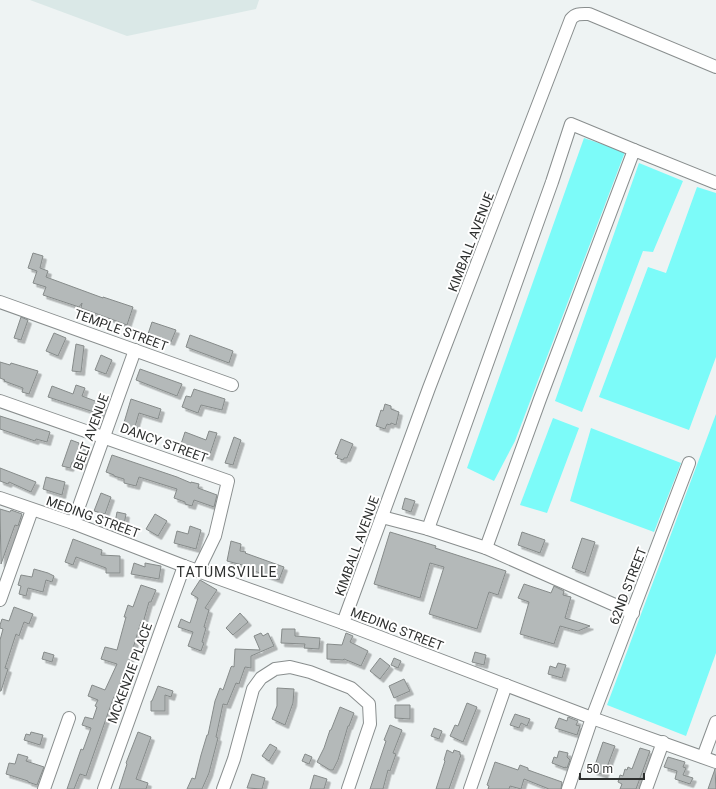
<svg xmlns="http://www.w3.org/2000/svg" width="716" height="789" viewBox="0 0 716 789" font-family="Roboto,sans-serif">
	<defs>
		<filter id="shadow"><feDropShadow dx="3.5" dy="3.5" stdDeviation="0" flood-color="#0004"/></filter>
	</defs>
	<rect width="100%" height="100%" fill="#eef3f3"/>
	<!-- built -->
	<path fill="#dae8e7" d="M30,0H259L256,9L127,36Z"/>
	<!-- green -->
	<g fill="#7cfbf9">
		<path d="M584,138L625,152L515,441L494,481L467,468Z"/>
		<path d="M639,163L683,181L653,252L643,251L582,412L555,401Z"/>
		<path d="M697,187L716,193V357L689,430L599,397L648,267L666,273Z"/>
		<path d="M716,414V653L686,736L607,705Z"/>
		<path d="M553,418L579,428L547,513L520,505Z"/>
		<path d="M591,428L681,463L654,532L570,501Z"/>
	</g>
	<!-- building -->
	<g fill="#b4b9b9" stroke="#868b8a" filter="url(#shadow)">
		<path d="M33,253L43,256L40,268L48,271L46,277L103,298V297L133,307L127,325L81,308L82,303L79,307L43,295L46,287L33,283L37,271L28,268Z"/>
		<path d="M21,317L28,320L21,340L14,338Z"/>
		<path d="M152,322L176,330L171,342L148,334Z"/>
		<path d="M54,333L66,338L58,356L46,351Z"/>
		<path d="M190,335L233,351L229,363L186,347Z"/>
		<path d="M76,344L84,346L81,372L72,371Z"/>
		<path d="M101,355L112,360L106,374L95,370Z"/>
		<path d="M0,362L10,365L11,363L38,371L29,394L22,392L23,388L4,381L5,380L0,378Z"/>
		<path d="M140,369L182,384L177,396L136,380Z"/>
		<path d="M76,385L85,388L82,396L103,404L100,414L48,397L52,386L73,394Z"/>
		<path d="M194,389L225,399L222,410L201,405L198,413L182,407L186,396L191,397Z"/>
		<path d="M131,399L161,409L158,419L139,413L134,430L123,426Z"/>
		<path d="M385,404L391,406V409L399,412L396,425L391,423L390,425L387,424L385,429L376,426L381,410L383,411Z"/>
		<path d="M0,416L50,432L47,442L36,439L35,441L0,429Z"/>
		<path d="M209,431L217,433L209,457L202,454L203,452L181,444L185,432L206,440Z"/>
		<path d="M234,437L241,440L233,465L225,463Z"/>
		<path d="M341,439L353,444L347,458H344L343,460L337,458L338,455L335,454Z"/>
		<path d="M71,440L79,443V445L90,449L84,466L72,462L70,468L62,466Z"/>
		<path d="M112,455L177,477L191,483V482L199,484L198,488L217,495L214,507L194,500L192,506L185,504V502L174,498L177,489L139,477L136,486L124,483V479L114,476V475L106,472Z"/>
		<path d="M0,468L36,482L31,492L9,482L8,484L0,481Z"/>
		<path d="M46,477L65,482L62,495L43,489Z"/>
		<path d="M101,493L111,497L105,514L94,511Z"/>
		<path d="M405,498L415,501L411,512L402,509Z"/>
		<path d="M0,509L10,512L11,510L22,514L18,526L15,525L1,564Z"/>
		<path d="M117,512L126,514L123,530L114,528Z"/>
		<path d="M155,514L167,521L158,536L146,529Z"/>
		<path d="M190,526L201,530L196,549L174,543L177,531L188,534Z"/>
		<path d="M390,532L436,546L435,548L506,571L498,595L489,592L477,629L429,614L444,567L430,563L420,598L374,584Z"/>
		<path d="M522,532L545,540L540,553L518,545Z"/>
		<path d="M582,538L595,542L585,573L572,568Z"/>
		<path d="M73,539L102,550L101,555L120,556V573H106V568L76,557L73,565L65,562Z"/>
		<path d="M231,541L241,544L240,551L246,552L245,553L284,567L279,580L249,569L250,567L227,561Z"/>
		<path d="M134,563L145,567V563L161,566L159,579L131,574Z"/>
		<path d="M34,569L48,573L54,576L52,582L46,580L43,592L28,588L26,596L19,594L21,586L18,585L21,575L32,577Z"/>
		<path d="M200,580L217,590L205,608L209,610L204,627L206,628L202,642L204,643L201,651L188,646L193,632L178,627L181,619L190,623L198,598L191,594Z"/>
		<path d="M524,584L551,593L554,586L564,591L563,595L571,597L565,618L590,626L578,631L560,626L554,644L520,634L529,602L518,598Z"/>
		<path d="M141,585L156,590L151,602H149L143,623L141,622L125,675L113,699L86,776L80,774L74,789H67L81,749L83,750L91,728L82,725L85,717L93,719L97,707L95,706L98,700L88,696L92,685L105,690L117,664L101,659L105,647L117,650L126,617H124L128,605L133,607Z"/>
		<path d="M622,593L629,596L626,602L619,599Z"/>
		<path d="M14,607L33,614L29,624L24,622L19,636L16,634L5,668L8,669L1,691H0V640L3,629L0,628V625L2,619L9,621Z"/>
		<path d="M240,613L248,622L233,635L226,628Z"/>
		<path d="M282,629H295V636L320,638L319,649L304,648L305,644L281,643Z"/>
		<path d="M261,633L263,636L268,633L274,646L251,656V668L245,667L239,684L236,683L227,705L223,704L216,737L218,738L209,773L202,789H187L192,778L195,779L201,755L207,735H208L215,701L220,688L223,690L231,667L232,666L234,667L235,649L260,650L254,636Z"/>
		<path d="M346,633L353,636L350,642L368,651L361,666L344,659L343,660L327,659V644L342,645Z"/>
		<path d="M44,652L54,655L52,662L42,659Z"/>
		<path d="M475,652L486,655L484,665L472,662Z"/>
		<path d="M380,658L390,666L380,679L370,671Z"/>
		<path d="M394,658L401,661L398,668L391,665Z"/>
		<path d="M558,663L566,665L562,678L548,674L550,666L556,668Z"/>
		<path d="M404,679L410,691L394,698L389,686Z"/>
		<path d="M158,686L173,691L171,697L165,695V711H151V701H152Z"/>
		<path d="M277,688L294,689L293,703L285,725L272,719L277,706Z"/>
		<path d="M467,703L477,707L463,742L450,736L455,725L458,726Z"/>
		<path d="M395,705H410V719L395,718Z"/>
		<path d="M340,707L354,713L349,726H348L338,760L333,770H330L317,762L324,748L330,730H331Z"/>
		<path d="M515,714L530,719L527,726L521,723L519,728L510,725Z"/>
		<path d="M568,717L578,721L576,725L580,726L577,735L555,728L559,718L567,721Z"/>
		<path d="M390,725L402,730L393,753L396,754L390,771L388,770L383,789H370L386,741L384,740Z"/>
		<path d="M434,728L442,731L439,739L431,736Z"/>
		<path d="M31,732L43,735L40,745L24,740L26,734L30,735Z"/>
		<path d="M138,732L151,737L136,779L148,783L146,789H119L127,764L126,763Z"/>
		<path d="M603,742L615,746L604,775L593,771Z"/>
		<path d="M270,744L277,748L269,761L262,756Z"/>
		<path d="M640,748L650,751L636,789H620L622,784L618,782L620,775L623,776L625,769L627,770L628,767L632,769Z"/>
		<path d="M447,750L453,753L454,750L460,752V755H461L449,789H436L445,761L444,760Z"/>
		<path d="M559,751L568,753L567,757L570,760L567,768L565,767V768L552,763L554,757L557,758Z"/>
		<path d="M18,754L28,757L26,761L44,767L37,785L28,782V781L6,774L9,763L15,764Z"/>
		<path d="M305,754L312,757L309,764L302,761Z"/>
		<path d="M668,757L685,762L683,767L686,768L683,775L693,778L690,784L675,779L677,771L664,767Z"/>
		<path d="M495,762L518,770L520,765L528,768V770L562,782L561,789H549L524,779L521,789L510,786L509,789H488L489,786L487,785Z"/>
		<path d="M715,769L716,789H708Z"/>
		<path d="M252,774L265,778L262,789L247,788Z"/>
		<path d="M314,775L327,779L324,789H310Z"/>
	</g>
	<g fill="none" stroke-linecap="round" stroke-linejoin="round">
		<!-- minor casing -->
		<g stroke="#898e8e" stroke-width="14">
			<g id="minor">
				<path d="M0,302L232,385"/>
				<path d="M0,401L228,481L215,536L198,571"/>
				<path d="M0,498L73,523L184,566L343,623L592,718L716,762"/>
				<path d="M382,517L428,529L486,548L633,613"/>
				<path d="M73,523L135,350"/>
				<path d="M428,529L552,182L571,124L634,150"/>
				<path d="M486,548L540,399L634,150L716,183"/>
				<path d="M0,600L32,510"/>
				<path d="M343,623L429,388L571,19C576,13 581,14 589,14L716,67"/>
				<path d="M703,757L716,722"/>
				<path d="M44,789L69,718"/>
				<path d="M104,789L184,566"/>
				<path d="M223,789L234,759L253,689L261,678L275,669L290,667L310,672L351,688L369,704L370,724L348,789"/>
				<path d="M470,789L506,685"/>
				<path d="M568,789L592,718L689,463"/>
				<path d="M646,789L663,742"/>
			</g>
		</g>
		<!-- minor -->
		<use href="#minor" stroke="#fff" stroke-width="12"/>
	</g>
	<g text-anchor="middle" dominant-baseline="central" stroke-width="4" stroke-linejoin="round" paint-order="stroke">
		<!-- street labels -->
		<g font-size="13" fill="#2e302f" stroke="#fff">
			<text transform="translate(471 242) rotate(-69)">KIMBALL AVENUE</text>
			<text transform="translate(121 330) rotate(20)">TEMPLE STREET</text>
			<text transform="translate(91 432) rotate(-70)">BELT AVENUE</text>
			<text transform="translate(164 443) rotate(20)">DANCY STREET</text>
			<text transform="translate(93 517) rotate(20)">MEDING STREET</text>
			<text transform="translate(357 546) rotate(-70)">KIMBALL AVENUE</text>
			<text transform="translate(628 586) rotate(-69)">62ND STREET</text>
			<text transform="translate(397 629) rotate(21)">MEDING STREET</text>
			<text transform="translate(130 673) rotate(-70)">MCKENZIE PLACE</text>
		</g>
		<!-- neighbourhood labels -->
		<g font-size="14" letter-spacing="1" fill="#2e302f" stroke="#fff">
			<text x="227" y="572">TATUMSVILLE</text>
		</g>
	</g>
	<!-- scale -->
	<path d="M580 773v6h64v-6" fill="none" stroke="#2e302f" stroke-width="2"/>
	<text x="586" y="773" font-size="12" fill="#2e302f" stroke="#ffffff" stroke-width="3" paint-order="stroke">50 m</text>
</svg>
